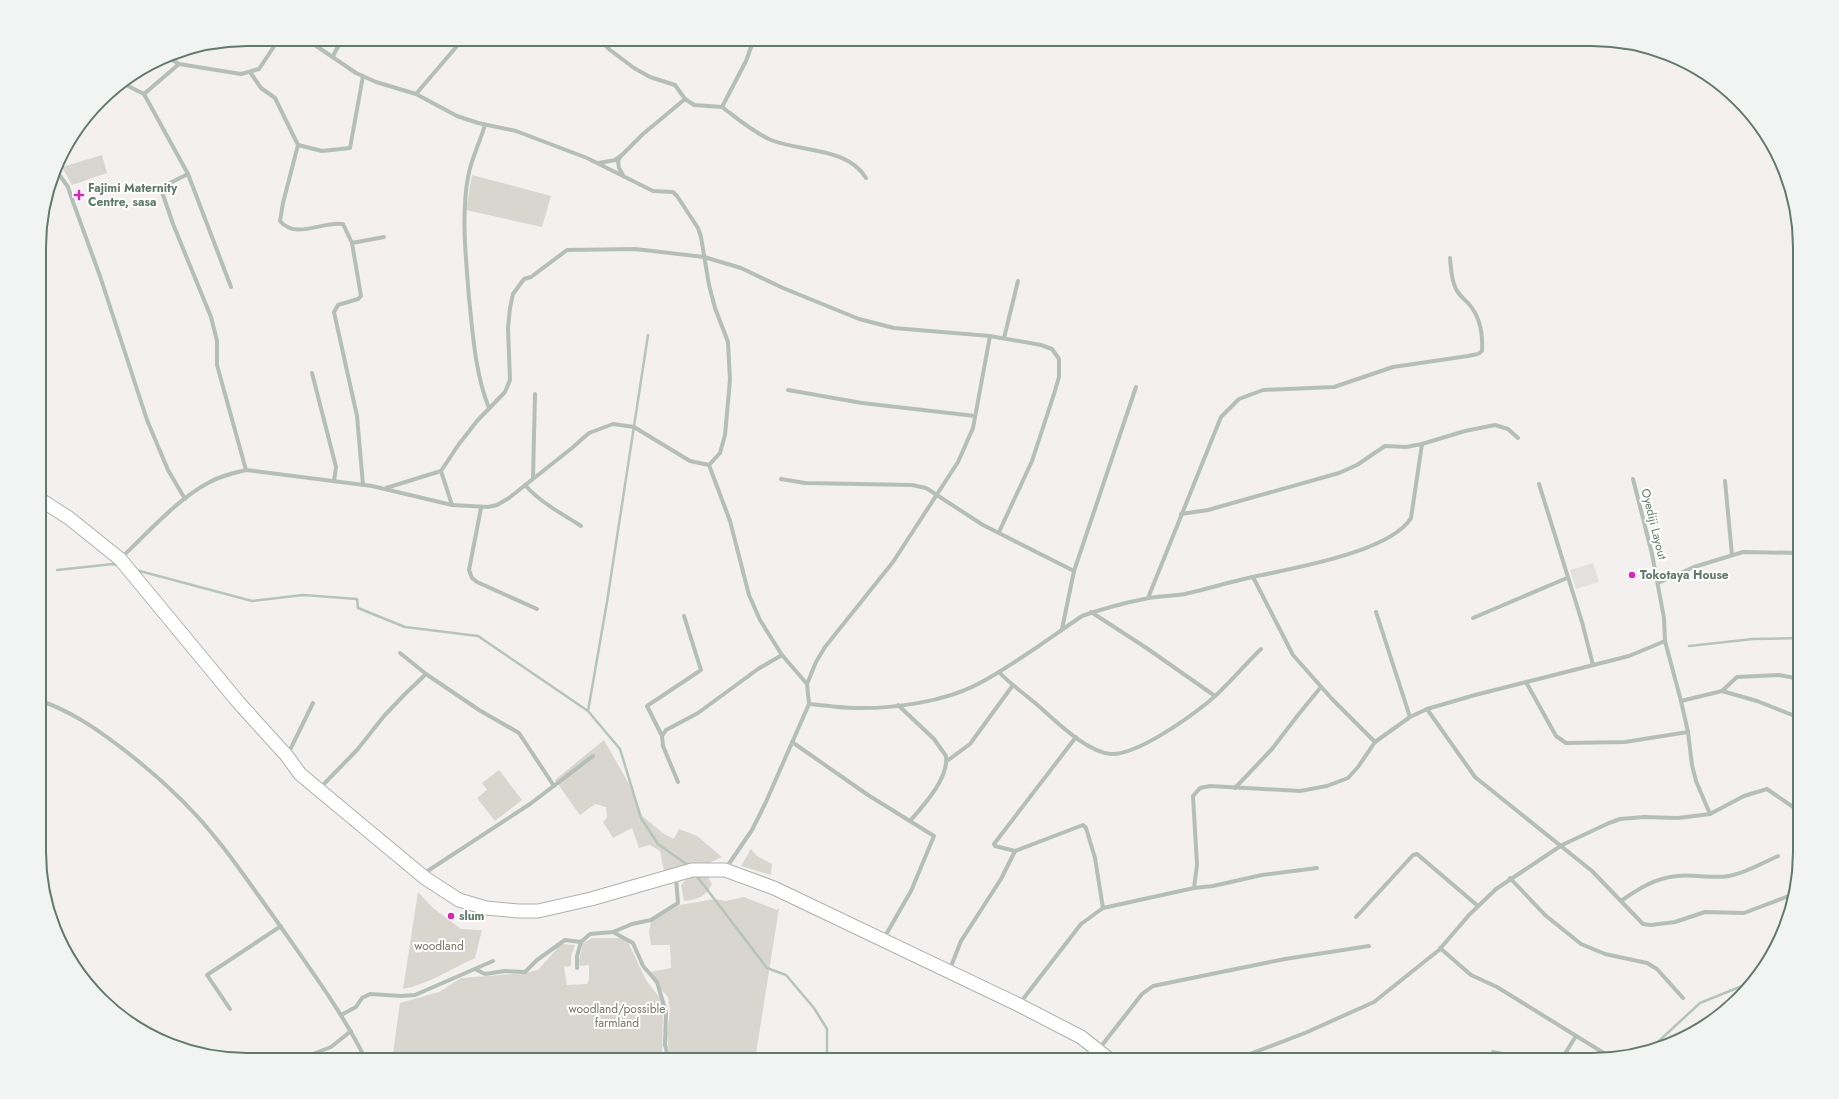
<svg xmlns="http://www.w3.org/2000/svg" width="1839" height="1099" viewBox="0 0 1839 1099" font-family="Jost,sans-serif">
	<rect width="100%" height="100%" fill="#f4f0f0"/>
	<!-- built -->
	<path fill="#e2e1e0" d="M1593,563L1599,582L1576,589L1570,570Z"/>
	<!-- green -->
	<g fill="#d9d5cf">
		<path d="M102,155L107,173L72,185L62,167Z"/>
		<path d="M472,175L551,196L542,227L466,210Z"/>
		<path d="M604,740L634,793L642,816L664,834L674,839L679,829L697,836L722,857L707,864L664,871L660,851L650,845L639,848L632,828L613,838L603,822L607,818L606,807L595,804L580,815L555,780Z"/>
		<path d="M499,770L522,800L495,821L477,798L487,790L482,783Z"/>
		<path d="M751,849L757,856L772,864L771,875L741,866Z"/>
		<path d="M688,877H708L712,884C706,896 698,900 684,901L681,885Z"/>
		<path d="M418,892L433,908L461,929L482,930L475,958C451,969 429,984 403,989Z"/>
		<path d="M744,897L777,910L779,908L755,1060H666L669,1055L667,1034L670,1010L668,997L654,982L650,972L671,968L670,945H651L649,932L651,921L680,905L714,899L726,901Z"/>
		<path d="M592,938H622L627,940L646,980L663,1002L662,1060H392L400,1003L439,992L461,978L525,973L538,970L561,944L575,945L571,956V966L564,967L567,985L587,984L589,979V965L580,966C577,957 583,952 582,944Z"/>
	</g>
	<g fill="none" stroke-linecap="round" stroke-linejoin="round">
		<!-- stream -->
		<g stroke="#b4c6b8" stroke-width="2.5">
			<path d="M57,570L113,564L120,566"/>
			<path d="M136,570L252,601L303,595L357,599L358,608L405,627L478,636L588,711L620,749L641,818L658,844L689,866"/>
			<path d="M1689,646L1753,639L1800,638"/>
			<path d="M588,711L607,602L648,335"/>
			<path d="M696,875L767,968L786,975L814,1008L827,1029V1060"/>
			<path d="M1647,1052L1700,1003L1752,982"/>
		</g>
		<!-- secondary casing -->
		<g stroke="#a8b4ad" stroke-width="15">
			<path id="secondary" d="M41,500L69,518L120,559L239,703L287,756L300,774L425,878L459,900L486,908L518,911H538L591,899L692,870H725L774,888L1019,1005L1081,1037L1110,1060"/>
		</g>
		<!-- minor -->
		<g stroke="#b5bfb9" stroke-width="4">
			<path d="M306,39L356,73L376,82L416,94L457,116L478,123L516,131L587,158L653,191L673,192L677,196L698,228L701,237L709,285L715,308L728,342L730,380L725,435L720,453L709,465L730,521L749,595L760,620L782,655L807,684"/>
			<path d="M599,39L610,50L634,68L650,77L675,85L685,99"/>
			<path d="M1368,39L1371,44"/>
			<path d="M166,56L179,64L241,74L259,69L279,39"/>
			<path d="M333,56L342,39"/>
			<path d="M250,72L261,88L275,98L298,145"/>
			<path d="M122,83L144,94L188,174L231,287"/>
			<path d="M144,94L179,64"/>
			<path d="M416,94L463,39"/>
			<path d="M722,107C738,119 753,132 771,140C801,152 847,147 866,178"/>
			<path d="M485,125C480,142 471,159 468,177C461,216 466,258 469,298C473,335 475,373 489,408"/>
			<path d="M620,157L618,161L619,168L623,175"/>
			<path d="M599,163L615,160L622,155L643,134L685,99L694,105L722,107L746,61L754,39"/>
			<path d="M56,170L68,187L73,202L100,276L147,420L168,470L185,499"/>
			<path d="M188,174L162,187L161,189L173,224L211,317L217,341V365L246,470"/>
			<path d="M352,243L343,224C322,221 296,240 280,221L283,203L298,145L322,151L350,148L363,76"/>
			<path d="M1004,338L1018,281"/>
			<path d="M312,373L336,467L334,481"/>
			<path d="M788,390L862,403L975,416"/>
			<path d="M441,471L452,505"/>
			<path d="M533,478L535,394"/>
			<path d="M781,479L805,483L912,485L926,488L983,525L1074,571"/>
			<path d="M1633,479L1652,554L1664,618L1665,641L1681,701L1688,732L1692,765L1696,781L1710,814"/>
			<path d="M1725,481L1732,555"/>
			<path d="M1539,484L1582,622L1593,665"/>
			<path d="M363,485L357,416L334,312L338,305L358,299L361,296L352,243L384,237"/>
			<path d="M525,485C541,503 561,513 581,526"/>
			<path d="M386,488L441,471L459,444L477,421L505,392L510,380L508,328L510,308L513,294L524,279L531,277L567,250L635,249L704,257L741,268L783,288L859,319L894,328L990,336L1041,345L1052,349L1059,359V377L1054,394L1032,461L999,532"/>
			<path d="M481,508L469,570L472,578L477,582L537,609"/>
			<path d="M1181,514L1208,510L1339,473L1357,465L1385,446L1406,447L1422,444L1465,431L1495,425L1508,429L1518,438"/>
			<path d="M122,557C149,532 175,501 208,483C220,476 233,473 246,470L372,486L452,505L488,507L497,505L509,498L572,448L589,433L613,424L634,427L690,461L709,465"/>
			<path d="M1253,577L1293,655L1332,699L1375,742"/>
			<path d="M1658,583L1694,567L1743,552L1800,553"/>
			<path d="M1148,598L1221,417L1239,399L1263,390L1334,387L1393,367L1468,356L1478,354L1482,351C1483,334 1480,316 1468,303C1464,299 1459,295 1456,289C1451,279 1451,269 1450,258"/>
			<path d="M1091,612L1145,647L1215,696"/>
			<path d="M1376,612L1410,717"/>
			<path d="M1473,618L1567,578"/>
			<path d="M1062,629L1074,571L1136,387"/>
			<path d="M400,653L426,674L479,710L519,733L554,786"/>
			<path d="M999,672C1009,683 1022,692 1034,702C1053,718 1085,752 1111,754C1137,755 1187,719 1207,703C1227,687 1243,666 1261,649"/>
			<path d="M1526,682L1556,736L1566,743L1625,742L1688,732"/>
			<path d="M1722,691L1737,677L1779,675L1800,679"/>
			<path d="M41,701C70,711 94,727 119,746C156,774 190,805 219,842C239,867 257,894 276,920C308,966 341,1010 366,1060"/>
			<path d="M1681,701L1722,691L1757,701L1800,718"/>
			<path d="M809,704C824,705 839,708 854,708C892,709 944,702 978,684C1014,665 1048,639 1082,616C1102,609 1128,602 1149,598C1161,596 1173,596 1185,594C1211,588 1236,580 1262,575C1299,567 1391,551 1411,518L1422,444"/>
			<path d="M898,705L934,739L946,756C949,778 924,805 910,821"/>
			<path d="M1427,709L1475,777L1592,871L1643,924L1651,925L1675,922L1705,912L1744,913L1794,894"/>
			<path d="M662,736L647,706L701,670L684,616"/>
			<path d="M1076,737L994,844L995,846L1015,851L1083,825L1086,828L1095,858L1103,908"/>
			<path d="M792,742L868,795L934,836L911,891L884,938"/>
			<path d="M288,754L313,703"/>
			<path d="M947,761L970,744L1013,685"/>
			<path d="M678,782L663,746L662,736L666,730L698,713L758,669L782,655"/>
			<path d="M320,788L357,750L384,716L404,695L426,674"/>
			<path d="M1235,788L1272,749L1298,715L1321,687"/>
			<path d="M726,868L752,830L765,804L809,704L807,684L816,662L825,647L893,562L958,462L973,428L990,336"/>
			<path d="M423,874L530,804L593,756"/>
			<path d="M1510,878L1545,915L1581,944L1605,954L1647,963L1657,969L1683,998"/>
			<path d="M1194,888L1197,865L1193,796L1200,788L1210,786L1300,791L1327,786L1348,778L1358,767L1375,742L1410,717L1427,709L1475,695L1629,656L1665,641"/>
			<path d="M1621,901C1638,889 1655,878 1677,876C1694,874 1712,879 1729,876C1746,873 1762,863 1778,856"/>
			<path d="M1356,917L1413,855L1417,854L1478,906"/>
			<path d="M613,932L633,943L643,966L657,982L666,1012L665,1045L668,1057L665,1060"/>
			<path d="M1440,948L1471,975L1497,987L1607,1055"/>
			<path d="M577,968V956L581,942"/>
			<path d="M475,969L485,974L505,971L525,972L537,960L565,940L581,942L590,934L613,932L632,924L651,920L678,903L676,878"/>
			<path d="M950,969L961,941L1001,879L1015,851"/>
			<path d="M1020,1003L1081,924L1103,908L1194,888L1213,886L1262,875L1317,868"/>
			<path d="M230,1009L207,975L281,926"/>
			<path d="M341,1015L356,1007L362,998L370,994L401,996L415,995L493,961"/>
			<path d="M1099,1049L1142,994L1153,986L1285,959L1369,946"/>
			<path d="M1493,1052L1531,1060"/>
			<path d="M297,1060L331,1047L351,1031"/>
			<path d="M1234,1060L1305,1033L1374,1002L1439,950L1469,915L1496,889L1562,845L1609,823L1620,819L1644,817L1678,818L1710,814L1744,796L1767,789L1796,809H1800"/>
			<path d="M1561,1060L1576,1036"/>
		</g>
		<!-- secondary -->
		<use href="#secondary" stroke="#fff" stroke-width="13"/>
	</g>
	<!-- markers -->
	<g fill="#e222bb" stroke="#fff" stroke-width="1.5">
		<path d="M77 189h4v4h4v4h-4v4h-4v-4h-4v-4h4z"/>
		<circle cx="1632" cy="575" r="4"/>
		<circle cx="451" cy="916" r="4"/>
	</g>
	<g text-anchor="middle" dominant-baseline="central" stroke-width="4" stroke-linejoin="round" paint-order="stroke">
		<!-- poi labels -->
		<g font-size="12" font-weight="bold" fill="#5f7b6a" stroke="#fff" text-anchor="start">
			<text x="88" y="188">Fajimi Maternity<tspan x="88" dy="14">Centre, sasa</tspan></text>
			<text x="1640" y="575">Tokotaya House</text>
			<text x="459" y="916">slum</text>
		</g>
		<!-- street labels -->
		<g font-size="12" fill="#5f7b6a" stroke="#fff">
			<text transform="translate(1654 524) rotate(76)">Oyediji Layout</text>
		</g>
		<!-- park labels -->
		<g font-size="12" fill="#787362" stroke="#fff">
			<text x="439" y="946">woodland</text>
			<text x="617" y="1009">woodland/possible<tspan x="617" dy="14">farmland</tspan></text>
		</g>
	</g>
	<!-- crop -->
	<path d="M0 0H1839V1099H0ZM247 46H1592A201 201 0 0 1 1793 247V852A201 201 0 0 1 1592 1053H247A201 201 0 0 1 46 852V247A201 201 0 0 1 247 46Z" fill="#f2f4f3" fill-rule="evenodd"/>
	<path fill="none" stroke="#5f7b6a" stroke-width="2" d="M247 46H1592A201 201 0 0 1 1793 247V852A201 201 0 0 1 1592 1053H247A201 201 0 0 1 46 852V247A201 201 0 0 1 247 46Z"/>
</svg>
